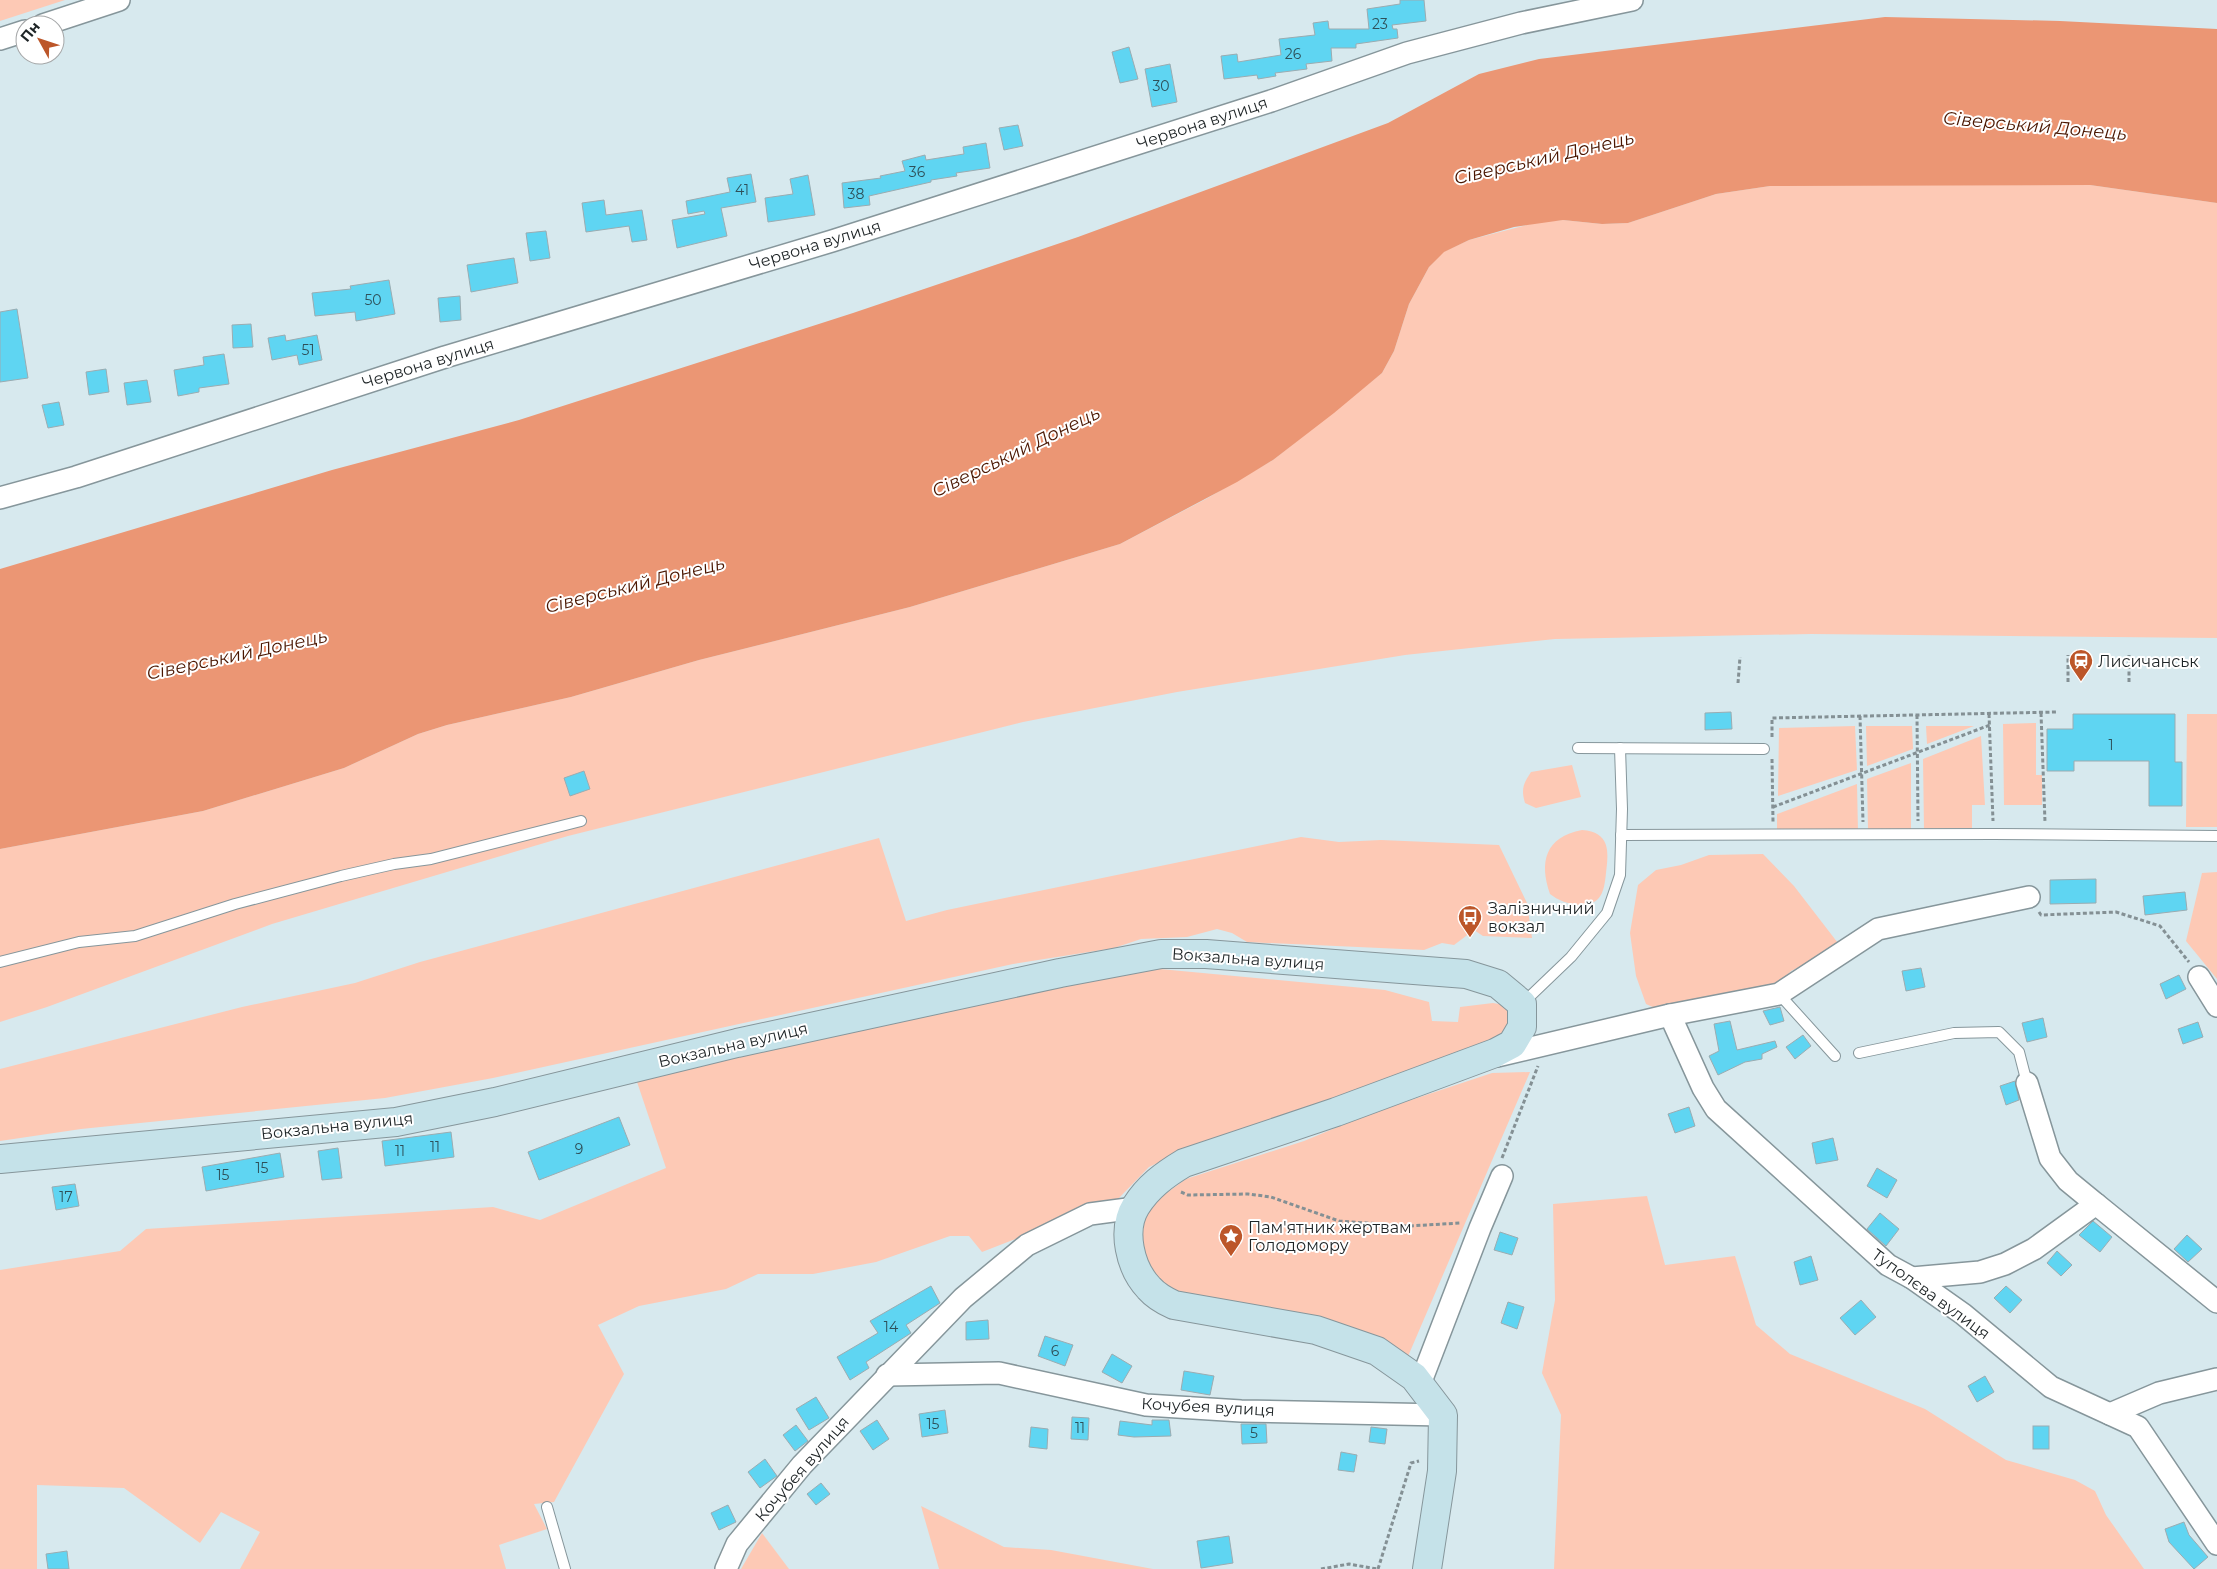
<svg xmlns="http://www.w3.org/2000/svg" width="2217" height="1569" viewBox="0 0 2217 1569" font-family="Montserrat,sans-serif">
	<rect width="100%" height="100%" fill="#d7e9ee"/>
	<!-- green -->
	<g fill="#fdc9b5">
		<path d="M0,0H65L0,21Z"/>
		<path d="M1835,184L2090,185L2217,203V638L1811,634L1555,639L1405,655L1177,692L1023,722L568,836L272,924L47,1007L0,1022V849L203,811L344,768L418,734L447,725L571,697L699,660L910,607L1120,544L1206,499L1273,460L1382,373L1394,351L1409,304L1429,267L1443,252L1469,240L1538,222L1563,220L1602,224L1628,223L1716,194L1770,186Z"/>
		<path d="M2187,714H2217V827H2186Z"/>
		<path d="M2036,723V775H2042V805H2004L2003,724Z"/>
		<path d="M1855,726L1857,770L1778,796L1779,728Z"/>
		<path d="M1866,726H1912L1913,749L1867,766Z"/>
		<path d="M1926,726H1974L1927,744Z"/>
		<path d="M1981,736L1985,805H1972V828L1924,829L1923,759Z"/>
		<path d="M1911,763V831L1868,829L1867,779Z"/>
		<path d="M1572,765L1581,797L1536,808L1525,803C1521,789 1523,784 1531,772Z"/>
		<path d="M1857,784L1858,832L1777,833V814Z"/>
		<path d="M1582,830C1610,832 1609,851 1606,873C1605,882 1604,893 1598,899C1586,911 1561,903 1550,894C1539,862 1545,837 1582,830Z"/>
		<path d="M1301,837L1339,842L1381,840L1499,845L1527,903L1532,938L1483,936L1474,930L1454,945L1442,943L1424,950L1247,942L1232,933L1217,929L1187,937L1141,939L1114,948L1013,964L493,1078L385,1098L81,1129L0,1141V1069L242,1007L355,983L420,962L879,838L906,921L947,910Z"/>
		<path d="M1763,854L1794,886L1841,947L1791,971L1775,989L1657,1009L1646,1004L1636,976L1630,933L1638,885L1656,870L1681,865L1709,855Z"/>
		<path d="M2217,872V979L2186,941L2202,873Z"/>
		<path d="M1160,969L1385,990L1429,1002L1432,1021L1458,1022L1460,1007L1493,1003L1504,1005C1512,1019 1509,1026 1502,1039L1172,1156L1149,1167L1118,1199L982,1252L969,1236H950L876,1262L813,1274H758L726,1289L639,1306L598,1325L624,1374L554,1502L534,1504L547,1529L499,1545L506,1569H240L260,1532L221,1512L200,1543L124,1488L37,1485V1569H0V1270L120,1251L146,1229L493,1207L540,1220L666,1168L635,1076L1107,973Z"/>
		<path d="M1530,1072L1406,1361L1203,1304L1154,1280L1142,1252L1143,1216L1161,1197L1186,1179L1304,1141L1369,1114L1492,1073Z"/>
		<path d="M1647,1196L1665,1265L1735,1256L1756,1325L1790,1354L1925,1409L2006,1460L2075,1480L2095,1491L2106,1515L2144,1569H1554L1561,1415L1542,1373L1555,1300L1553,1204Z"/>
		<path d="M921,1506L1004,1547L1051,1550L1153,1569H939Z"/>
		<path d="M762,1533L789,1569H741Z"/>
	</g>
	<!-- water -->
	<path fill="#eb9674" d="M1885,17L2060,21L2217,29V203L2090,185L1770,186L1716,194L1628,223L1602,224L1563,220L1514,227L1469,240L1444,252L1429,267L1409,304L1394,351L1382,373L1334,413L1273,460L1237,482L1120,544L910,607L699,660L571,697L447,725L418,734L344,768L203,811L0,849V569L332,470L519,420L853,313L1078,237L1388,123L1479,74L1539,59Z"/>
	<!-- building -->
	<g fill="#5fd5f2" stroke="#9bacb1">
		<path d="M1400,0H1424L1426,21L1392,25L1393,29H1397L1398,38L1356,44V48H1331L1332,61L1306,64L1307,69L1275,73L1276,76L1258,79L1257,75L1224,79L1221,56L1237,54L1238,62L1281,55L1279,39L1315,35L1313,23L1328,21L1329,29H1369L1367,9L1400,4Z"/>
		<path d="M1129,47L1138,79L1120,83L1112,52Z"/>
		<path d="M1170,64L1177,102L1152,107L1145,69Z"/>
		<path d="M1018,125L1023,146L1004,150L999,128Z"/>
		<path d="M986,143L990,168L956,173L957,176L931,180V182L869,196L870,205L844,208L842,183L881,178L880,176L905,171L902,161L925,155L926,160L964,154L963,147Z"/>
		<path d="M751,174L756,202L721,208L727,236L677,248L672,220L705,214L704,211L688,214L686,201L730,192L727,178Z"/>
		<path d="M808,175L815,215L768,222L765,198L793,194L790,179Z"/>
		<path d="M604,200L606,215L642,210L647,240L632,242L629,226L586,232L582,203Z"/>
		<path d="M546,231L550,258L530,261L526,233Z"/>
		<path d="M514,258L518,283L471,292L467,265Z"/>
		<path d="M389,280L395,314L356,321L355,312L315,316L312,293L351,289L350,286Z"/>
		<path d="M460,296L461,320L440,322L438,298Z"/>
		<path d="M17,309L28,378L0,382V312Z"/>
		<path d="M251,324L253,347L233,348L232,325Z"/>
		<path d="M285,335L286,341L317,335L322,360L299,365L297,355L272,360L268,338Z"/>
		<path d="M224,354L229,384L199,388V392L178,396L174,370L204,365L203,357Z"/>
		<path d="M106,369L109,392L89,395L86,372Z"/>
		<path d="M147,380L151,402L127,405L124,383Z"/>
		<path d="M59,402L64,425L48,428L42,405Z"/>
		<path d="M1731,712L1732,729L1705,730V713Z"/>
		<path d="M2073,714H2175V762H2182V806H2149V761H2074V771H2047V729H2073Z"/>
		<path d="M584,771L590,789L570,796L564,778Z"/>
		<path d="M2096,879V903L2050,904V880Z"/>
		<path d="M2185,892L2187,910L2145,915L2143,896Z"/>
		<path d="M1921,968L1925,987L1906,991L1902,971Z"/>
		<path d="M2179,975L2186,989L2166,999L2160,984Z"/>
		<path d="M1780,1007L1784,1021L1770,1025L1763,1011Z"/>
		<path d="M2043,1018L2047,1037L2027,1042L2022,1023Z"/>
		<path d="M1730,1021L1737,1050L1775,1041L1777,1047L1762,1054V1059L1745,1062L1718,1075L1709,1056L1719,1051L1714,1024Z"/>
		<path d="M2198,1022L2203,1037L2183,1044L2178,1029Z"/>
		<path d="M1803,1035L1811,1046L1795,1059L1786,1047Z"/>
		<path d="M2015,1081L2019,1100L2006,1105L2000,1086Z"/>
		<path d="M1689,1107L1695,1126L1675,1133L1668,1114Z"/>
		<path d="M619,1117L630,1145L539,1180L528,1152Z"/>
		<path d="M451,1132L454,1157L385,1166L382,1141Z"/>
		<path d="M1833,1138L1838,1160L1816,1164L1812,1143Z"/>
		<path d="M338,1148L342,1178L322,1180L318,1151Z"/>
		<path d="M280,1153L284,1177L206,1191L202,1167Z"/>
		<path d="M1877,1168L1897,1180L1887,1198L1867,1186Z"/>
		<path d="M75,1184L79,1206L56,1210L52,1187Z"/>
		<path d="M1880,1213L1899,1229L1886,1246L1867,1229Z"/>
		<path d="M2093,1221L2112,1237L2100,1252L2079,1235Z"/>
		<path d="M1500,1232L1518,1238L1512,1255L1494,1250Z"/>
		<path d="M2187,1235L2202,1249L2188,1262L2174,1249Z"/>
		<path d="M2057,1251L2072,1265L2061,1276L2047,1263Z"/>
		<path d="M1811,1256L1818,1280L1800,1285L1794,1262Z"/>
		<path d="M931,1286L940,1303L906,1325L911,1333L866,1362L869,1368L850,1380L837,1357L878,1333L870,1321Z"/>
		<path d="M2006,1286L2022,1300L2010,1313L1994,1298Z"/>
		<path d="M1861,1300L1876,1317L1855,1335L1840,1318Z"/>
		<path d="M1508,1302L1524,1307L1517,1329L1501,1323Z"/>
		<path d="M988,1320L989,1339L966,1340V1322Z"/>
		<path d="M1045,1336L1073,1345L1065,1366L1038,1356Z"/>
		<path d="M1112,1354L1132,1366L1122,1383L1102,1372Z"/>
		<path d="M1184,1371L1214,1376L1210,1395L1181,1390Z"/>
		<path d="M1985,1376L1994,1392L1977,1402L1968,1386Z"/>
		<path d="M816,1397L829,1418L809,1430L796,1409Z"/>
		<path d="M945,1410L948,1433L922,1437L919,1414Z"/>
		<path d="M1072,1417L1089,1418L1088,1440L1071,1439Z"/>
		<path d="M877,1420L889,1439L873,1450L860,1431Z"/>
		<path d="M1152,1420H1169L1171,1436L1134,1437L1118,1435L1120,1421L1152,1425Z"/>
		<path d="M1241,1424H1266L1267,1443L1242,1444Z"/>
		<path d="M796,1425L808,1441L795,1451L783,1435Z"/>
		<rect x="2033" y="1426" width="16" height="23"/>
		<path d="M1031,1427L1048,1429L1047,1449L1029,1447Z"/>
		<path d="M1371,1427L1387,1429L1385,1444L1369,1442Z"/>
		<path d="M1341,1452L1357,1455L1354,1472L1338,1470Z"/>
		<path d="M765,1459L777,1476L760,1488L748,1472Z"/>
		<path d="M821,1483L830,1494L816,1505L807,1494Z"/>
		<path d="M728,1505L736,1522L719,1530L711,1513Z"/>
		<path d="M2184,1522L2189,1535L2208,1557L2194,1569L2169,1542L2165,1529Z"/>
		<path d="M1229,1536L1233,1563L1201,1568L1197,1541Z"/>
		<path d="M67,1551L69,1569H48L46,1554Z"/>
	</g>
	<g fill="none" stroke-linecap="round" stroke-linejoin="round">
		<!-- service casing -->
		<g stroke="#86969b" stroke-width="12">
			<g id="service">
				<path d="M1578,748L1764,749"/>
				<path d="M1621,835L1994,834L2217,836"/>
				<path d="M0,962L79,942L135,936L235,904L341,876L394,864L431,859L581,821"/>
				<path d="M1779,994L1835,1056"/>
				<path d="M1522,1004L1571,957L1607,913L1620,875L1622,809L1620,748"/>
				<path d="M1859,1053L1954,1033L1999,1032L2019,1052L2027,1083"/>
				<path d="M547,1507L565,1569"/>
			</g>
		</g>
		<!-- minor casing -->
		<g stroke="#86969b" stroke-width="24">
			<g id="minor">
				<path d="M43,25L119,0"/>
				<path d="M0,39L25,31"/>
				<path d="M0,498L76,477L445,357L832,241L1271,101L1407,53L1521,23L1632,0"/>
				<path d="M2199,977L2217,1006"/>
				<path d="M1670,1015L1703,1088L1716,1109L1888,1265L1912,1278L1963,1314L2051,1387L2138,1427L2217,1544"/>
				<path d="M1497,1056L1670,1015L1779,994L1878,929L2029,897"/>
				<path d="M2096,1204L2217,1302"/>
				<path d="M1912,1278L1980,1272L2005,1264L2034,1249L2096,1204L2068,1181L2050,1158L2027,1083"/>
				<path d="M887,1375L999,1373L1146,1405L1241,1411L1443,1415"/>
				<path d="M1420,1384L1480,1228L1502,1176"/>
				<path d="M2110,1414L2159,1393L2217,1379"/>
				<path d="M726,1569L737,1544L802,1465L963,1298L1027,1245L1090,1214L1135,1208"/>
			</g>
		</g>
		<!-- secondary casing -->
		<g stroke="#86969b" stroke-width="30">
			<path id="secondary" d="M0,1159L396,1122L495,1102L737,1043L1060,973L1161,954H1206L1466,974L1498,984L1522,1004V1027L1512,1044L1495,1053L1336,1112L1184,1163C1164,1175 1148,1187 1136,1206C1121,1230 1130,1268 1149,1288C1156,1296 1165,1301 1174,1305L1316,1330L1377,1351L1414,1377L1443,1415L1442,1471L1427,1569"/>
		</g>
		<!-- path -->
		<g stroke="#849094" stroke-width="3" stroke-dasharray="4 2.5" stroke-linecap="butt">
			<path d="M2068,682V655"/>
			<path d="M2129,682V655"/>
			<path d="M1738,683L1740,657"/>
			<path d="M2041,713L2045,822"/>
			<path d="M1989,714L1993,821"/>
			<path d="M1917,715L1918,821"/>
			<path d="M1860,716L1863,822"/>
			<path d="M1772,737V718L2056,712"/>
			<path d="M1772,759L1773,822"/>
			<path d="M1773,807L1990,725"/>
			<path d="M2039,912L2041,915L2116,912L2160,926L2189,962"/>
			<path d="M1502,1158L1538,1066"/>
			<path d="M1181,1192L1188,1195L1248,1194L1271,1197L1339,1221L1408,1226L1461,1223"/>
			<path d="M1321,1569L1349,1564L1377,1569"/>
			<path d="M1378,1569L1411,1463L1419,1461"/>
		</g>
		<!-- service -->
		<use href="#service" stroke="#fff" stroke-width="10"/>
		<!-- minor -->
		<use href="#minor" stroke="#fff" stroke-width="21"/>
		<!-- secondary -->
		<use href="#secondary" stroke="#c5e2e9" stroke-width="28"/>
	</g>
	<!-- icons -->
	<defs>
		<g id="station-pin" transform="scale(1.25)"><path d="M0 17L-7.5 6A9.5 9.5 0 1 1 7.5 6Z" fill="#bc5629" stroke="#fff"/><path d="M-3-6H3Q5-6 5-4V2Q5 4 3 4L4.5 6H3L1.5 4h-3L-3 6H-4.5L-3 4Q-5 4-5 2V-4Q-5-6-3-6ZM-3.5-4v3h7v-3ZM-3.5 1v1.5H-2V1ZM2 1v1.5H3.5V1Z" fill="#fff"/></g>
		<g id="bus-pin" transform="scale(1.25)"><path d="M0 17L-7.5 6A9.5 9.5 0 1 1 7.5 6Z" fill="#bc5629" stroke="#fff"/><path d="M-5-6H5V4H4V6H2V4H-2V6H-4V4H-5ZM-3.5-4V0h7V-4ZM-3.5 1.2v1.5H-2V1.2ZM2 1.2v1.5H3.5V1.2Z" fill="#fff"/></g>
		<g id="sight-pin" transform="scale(1.25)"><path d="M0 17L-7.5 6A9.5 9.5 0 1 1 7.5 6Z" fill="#bc5629" stroke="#fff"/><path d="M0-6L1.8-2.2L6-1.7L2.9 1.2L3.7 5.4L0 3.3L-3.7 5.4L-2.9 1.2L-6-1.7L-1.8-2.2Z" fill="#fff"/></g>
	</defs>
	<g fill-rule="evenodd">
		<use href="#station-pin" x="2081" y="661"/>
		<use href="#bus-pin" x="1470" y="917"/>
		<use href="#sight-pin" x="1231" y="1236"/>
	</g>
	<g text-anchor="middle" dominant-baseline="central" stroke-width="4" stroke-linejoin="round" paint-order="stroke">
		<!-- number labels -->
		<g font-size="14" fill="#2e5059">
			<text x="1380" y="24">23</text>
			<text x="1293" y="54">26</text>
			<text x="1161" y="86">30</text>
			<text x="917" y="172">36</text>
			<text x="742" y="190">41</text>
			<text x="856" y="194">38</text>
			<text x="373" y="300">50</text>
			<text x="308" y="350">51</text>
			<text x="2111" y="745">1</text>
			<text x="435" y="1147">11</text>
			<text x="579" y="1149">9</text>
			<text x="400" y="1151">11</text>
			<text x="262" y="1168">15</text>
			<text x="223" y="1175">15</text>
			<text x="66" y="1197">17</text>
			<text x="891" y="1327">14</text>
			<text x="1055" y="1351">6</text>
			<text x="933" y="1424">15</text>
			<text x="1080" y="1428">11</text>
			<text x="1254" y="1433">5</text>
		</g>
		<!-- street labels -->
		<g font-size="16" fill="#1e2426" stroke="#fff">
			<text transform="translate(1202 123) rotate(-18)">Червона вулиця</text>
			<text transform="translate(815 245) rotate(-17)">Червона вулиця</text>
			<text transform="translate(428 363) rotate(-17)">Червона вулиця</text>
			<text transform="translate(1248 959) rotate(4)">Вокзальна вулиця</text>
			<text transform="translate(733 1045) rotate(-13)">Вокзальна вулиця</text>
			<text transform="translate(337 1126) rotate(-6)">Вокзальна вулиця</text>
			<text transform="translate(1931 1294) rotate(36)">Туполєва вулиця</text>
			<text transform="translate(1208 1407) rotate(3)">Кочубея вулиця</text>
			<text transform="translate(802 1469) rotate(-49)">Кочубея вулиця</text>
		</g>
		<!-- poi labels -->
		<g font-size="16" fill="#1e2426" stroke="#fff" text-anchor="start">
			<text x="2098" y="661">Лисичанськ</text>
			<text x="1488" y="908">Залізничний<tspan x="1488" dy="18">вокзал</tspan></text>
			<text x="1248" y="1227">Пам'ятник жертвам<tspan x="1248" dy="18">Голодомору</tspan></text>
		</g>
		<!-- water labels -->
		<g font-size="18" font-style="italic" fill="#4a1600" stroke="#fff">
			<text transform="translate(2035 126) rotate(5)">Сіверський Донець</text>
			<text transform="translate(1544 158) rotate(-13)">Сіверський Донець</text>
			<text transform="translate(1016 452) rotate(-26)">Сіверський Донець</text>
			<text transform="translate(635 585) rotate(-14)">Сіверський Донець</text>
			<text transform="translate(237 655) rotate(-12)">Сіверський Донець</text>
		</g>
	</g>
	<!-- north arrow -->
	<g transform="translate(40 40) rotate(310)"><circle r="24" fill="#ffffff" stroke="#a5a7a8"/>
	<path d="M0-4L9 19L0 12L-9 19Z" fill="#bc5629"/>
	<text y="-8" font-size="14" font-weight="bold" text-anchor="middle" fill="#1e2426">Пн</text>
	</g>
</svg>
